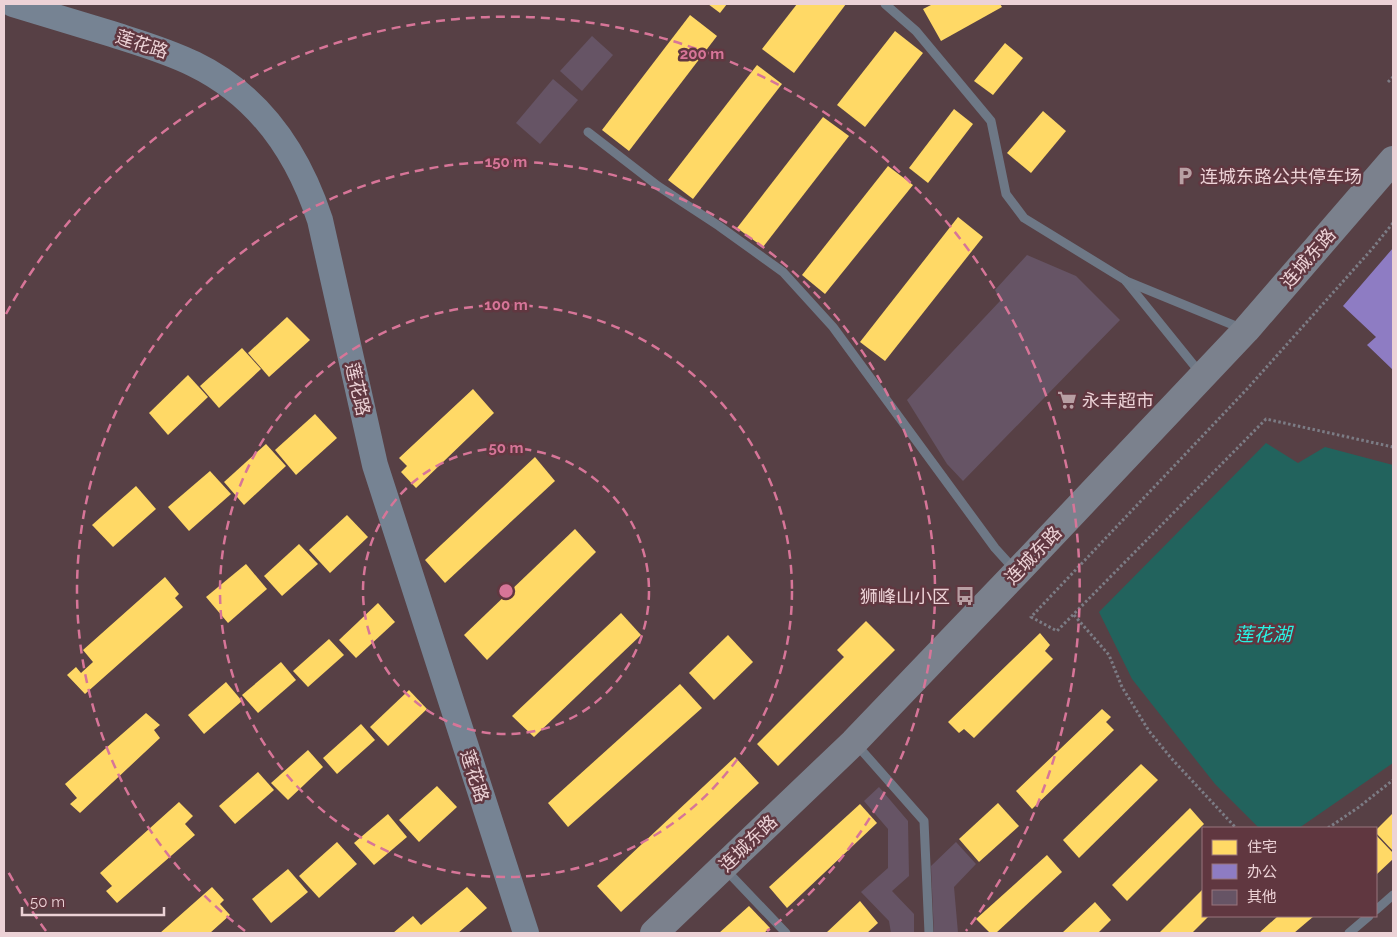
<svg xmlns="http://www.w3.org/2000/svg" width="1397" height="937" viewBox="0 0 1397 937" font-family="Raleway,'Noto Sans SC',sans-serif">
	<rect width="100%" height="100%" fill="#574045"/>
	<!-- water -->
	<path fill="#22635d" d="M1266,443L1298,463L1325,447L1393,465V763L1299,828H1259L1215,784L1132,679L1099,612Z"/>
	<!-- homes -->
	<g fill="#ffd966">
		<path d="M708,4H727L720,13Z"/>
		<path d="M797,4H846L794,73L762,49Z"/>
		<path d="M933,4H1000L1002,7L941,41L923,9Z"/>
		<path d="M690,15L717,36L629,151L602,130Z"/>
		<path d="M895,31L923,53L865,127L837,105Z"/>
		<path d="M1005,43L1023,58L993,95L974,81Z"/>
		<path d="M757,65L782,84L693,199L668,180Z"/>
		<path d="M954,109L973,124L928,183L909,168Z"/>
		<path d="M1043,111L1066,131L1031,173L1007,153Z"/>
		<path d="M823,117L849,136L763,247L737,228Z"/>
		<path d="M888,166L913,185L825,294L802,275Z"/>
		<path d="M958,217L983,237L885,361L860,342Z"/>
		<path d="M287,317L310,340L269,377L248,353Z"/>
		<path d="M242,348L261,369L219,408L200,386Z"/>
		<path d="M188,375L208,397L168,435L149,413Z"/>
		<path d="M473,389L494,413L416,488L401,472L407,466L399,458Z"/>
		<path d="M315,414L337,438L296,475L275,450Z"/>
		<path d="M266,444L286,466L244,505L224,482Z"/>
		<path d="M535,457L555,481L445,583L425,560Z"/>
		<path d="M210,471L231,494L189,531L168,507Z"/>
		<path d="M136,486L156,509L113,547L92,525Z"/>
		<path d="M347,515L368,537L330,573L309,550Z"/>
		<path d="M575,529L596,552L487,660L464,635Z"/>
		<path d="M299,544L318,564L282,596L264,576Z"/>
		<path d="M246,564L267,589L228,623L206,597Z"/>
		<path d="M165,577L179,594L175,598L183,607L85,694L67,675L76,667L81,673L93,662L83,650Z"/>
		<path d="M378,603L395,622L356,658L339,640Z"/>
		<path d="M621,613L641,635L534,737L512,716Z"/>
		<path d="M866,621L895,650L778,766L757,744L844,657L837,650Z"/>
		<path d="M1040,633L1050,645L1045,651L1053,659L974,738L964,729L959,733L948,722Z"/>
		<path d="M728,635L753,662L714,700L689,673Z"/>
		<path d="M329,639L344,655L308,687L293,671Z"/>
		<path d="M281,662L296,680L258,713L242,695Z"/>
		<path d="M226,682L242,701L204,734L188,715Z"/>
		<path d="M680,684L702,708L568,827L548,803Z"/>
		<path d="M409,690L427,709L388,746L370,727Z"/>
		<path d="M1102,709L1111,717L1106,722L1114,730L1032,809L1016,791Z"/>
		<path d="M146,713L160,725L154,730L160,738L80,813L70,804L77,798L65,784Z"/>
		<path d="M361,724L375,740L337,774L323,758Z"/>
		<path d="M308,750L323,767L288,800L271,783Z"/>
		<path d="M735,757L759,783L621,912L597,886Z"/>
		<path d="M1141,764L1158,780L1079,858L1063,840Z"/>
		<path d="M258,772L274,790L235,824L219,806Z"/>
		<path d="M437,786L457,807L419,842L399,820Z"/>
		<path d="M179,802L193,816L185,824L195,835L117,903L106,891L112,886L100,873Z"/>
		<path d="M998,803L1019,826L979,862L959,839Z"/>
		<path d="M860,804L877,823L787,908L769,887Z"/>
		<path d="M1190,808L1204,824L1127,901L1112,885Z"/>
		<path d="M1393,813V851L1376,833V830Z"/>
		<path d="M388,814L407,837L374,865L354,843Z"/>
		<path d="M1376,835L1393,853V859L1376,875Z"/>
		<path d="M337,842L357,864L319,898L299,876Z"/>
		<path d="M1047,855L1062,872L996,933H990L976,919Z"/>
		<path d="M288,869L308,892L271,923L252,899Z"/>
		<path d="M212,887L224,900L220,904L230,915L210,933H160Z"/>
		<path d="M467,887L487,908L458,933H393L413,916L421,925Z"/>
		<path d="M1203,889V916H1209L1192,933H1159Z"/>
		<path d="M860,901L878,923L867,933H826Z"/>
		<path d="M1095,902L1111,920L1098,933H1062Z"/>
		<path d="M749,906L770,928L764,933H719Z"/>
		<path d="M1278,916H1314L1294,933H1259Z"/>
	</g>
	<!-- offices -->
	<path fill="#8e7cc3" d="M1393,248V370L1367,345L1376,337L1343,306Z"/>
	<!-- building -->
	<g fill="#665465">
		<path d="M592,36L613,55L582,91L560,71Z"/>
		<path d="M553,79L578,100L540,144L516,123Z"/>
		<path d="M1027,255L1076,276L1120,320L963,481L947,464L907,400L1000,301L995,290Z"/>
		<path d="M879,787L908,821L909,876L892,891L914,914V933H891L889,921L861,892L888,868V829L864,801Z"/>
		<path d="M956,842L976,864L954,887L958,933H934L931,866Z"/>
	</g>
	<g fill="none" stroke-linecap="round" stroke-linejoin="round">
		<!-- path -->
		<g stroke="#7c7c85" stroke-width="3" stroke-dasharray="2.5 2.5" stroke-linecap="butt">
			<path d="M1388,82L1393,77"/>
			<path d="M1393,223L1372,249L1247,389L1031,617L1057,631L1266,419L1393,447"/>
			<path d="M1074,615L1109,655L1122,687L1149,731L1171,758L1236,828"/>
			<path d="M1328,828L1359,807L1393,780"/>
		</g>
		<!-- lane -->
		<g stroke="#6e7886" stroke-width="9">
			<path d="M885,4L916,31L991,121L1006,194L1024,218L1125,280L1201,374"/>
			<path d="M588,132L658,186L719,226L783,272L833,327L995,548L1014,569"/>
			<path d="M1126,281L1243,329"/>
			<path d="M856,744L924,821L929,933"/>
			<path d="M725,869L786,933"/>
			<path d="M1376,910L1393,895"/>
			<path d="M1349,933L1369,916"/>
		</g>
		<!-- secondary -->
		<path stroke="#768393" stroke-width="26" d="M13,4C46,14 79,24 112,34C140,43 168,51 194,64C260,96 298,153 320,220L375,465L526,933"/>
		<!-- primary -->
		<path stroke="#7b818d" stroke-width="28" d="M654,933L854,742L1017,572L1246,330L1393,160"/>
	</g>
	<!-- distance rings -->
	<g fill="none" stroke="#d77598" stroke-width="2.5" stroke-dasharray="9 6">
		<circle cx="506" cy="591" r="143"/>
		<circle cx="506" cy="591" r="286"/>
		<path d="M245 931A429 429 0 1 1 767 931"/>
		<path d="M46 931A572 572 0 0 1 6 868M6 314A572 572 0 1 1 966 931"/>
	</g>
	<!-- icons -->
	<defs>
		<g id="parking-bare" transform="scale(1.5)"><path d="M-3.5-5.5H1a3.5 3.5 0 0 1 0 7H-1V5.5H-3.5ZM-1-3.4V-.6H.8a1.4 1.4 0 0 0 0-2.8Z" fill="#b89fa3" stroke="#603740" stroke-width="2.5" paint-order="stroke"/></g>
		<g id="supermarket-bare" transform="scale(1.5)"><path d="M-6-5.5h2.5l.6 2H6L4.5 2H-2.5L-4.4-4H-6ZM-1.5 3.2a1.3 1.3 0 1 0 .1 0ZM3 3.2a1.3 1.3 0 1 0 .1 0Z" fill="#b89fa3" stroke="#603740" stroke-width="2.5" paint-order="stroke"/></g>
		<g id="bus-bare" transform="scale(1.5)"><path d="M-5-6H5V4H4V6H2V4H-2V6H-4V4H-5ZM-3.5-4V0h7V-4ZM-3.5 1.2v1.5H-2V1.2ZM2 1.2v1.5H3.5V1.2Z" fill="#b89fa3" stroke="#603740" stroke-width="2.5" paint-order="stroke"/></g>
	</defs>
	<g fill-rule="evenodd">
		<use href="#parking-bare" x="1185" y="176"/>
		<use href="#supermarket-bare" x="1067" y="400"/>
		<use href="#bus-bare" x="965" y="596"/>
	</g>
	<g text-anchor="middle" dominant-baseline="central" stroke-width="5" stroke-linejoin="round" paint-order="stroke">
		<!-- street labels -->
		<g font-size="18" fill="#ecd2d6" stroke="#603740">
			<text transform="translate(142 44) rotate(18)">莲花路</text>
			<text transform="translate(1308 258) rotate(-49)">连城东路</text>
			<text transform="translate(358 389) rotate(77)">莲花路</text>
			<text transform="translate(1033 555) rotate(-46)">连城东路</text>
			<text transform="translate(475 776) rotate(72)">莲花路</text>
			<text transform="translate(748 843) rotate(-44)">连城东路</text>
		</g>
		<!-- poi labels -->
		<g font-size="18" fill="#ecd2d6" stroke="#603740" text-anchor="start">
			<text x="1200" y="176">连城东路公共停车场</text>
			<text x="1082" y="400">永丰超市</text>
			<text x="950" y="596" text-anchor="end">狮峰山小区</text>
		</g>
		<!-- water labels -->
		<g font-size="19" font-style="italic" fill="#28f3e3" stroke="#603740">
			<text x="1263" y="634">莲花湖</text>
		</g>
	</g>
	<circle cx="506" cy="591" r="8" fill="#d77598" stroke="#603740" stroke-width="2.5"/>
	<g font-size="15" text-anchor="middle" font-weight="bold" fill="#d77598" stroke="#603740" stroke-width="5" stroke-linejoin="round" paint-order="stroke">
		<text x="702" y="59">200 m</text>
		<text x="506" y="167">150 m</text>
		<text x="506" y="310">100 m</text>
		<text x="506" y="453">50 m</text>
	</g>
	<!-- border -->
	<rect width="1397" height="937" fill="none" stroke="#ecd2d6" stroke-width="10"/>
	<!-- legend -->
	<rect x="1202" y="827" width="175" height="90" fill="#603740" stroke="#98757c"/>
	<rect x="1212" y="840" width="25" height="15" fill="#ffd966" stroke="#98757c"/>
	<text x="1247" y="852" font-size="15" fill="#ecd2d6">住宅</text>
	<rect x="1212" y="864" width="25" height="15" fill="#8e7cc3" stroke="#98757c"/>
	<text x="1247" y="877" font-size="15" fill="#ecd2d6">办公</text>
	<rect x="1212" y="890" width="25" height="15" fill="#665465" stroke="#98757c"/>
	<text x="1247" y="902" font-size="15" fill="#ecd2d6">其他</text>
	<!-- scale -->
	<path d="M22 907v8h142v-8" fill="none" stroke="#ecd2d6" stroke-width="2.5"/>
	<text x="30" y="907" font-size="15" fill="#ecd2d6" stroke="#603740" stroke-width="4" paint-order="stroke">50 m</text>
</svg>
